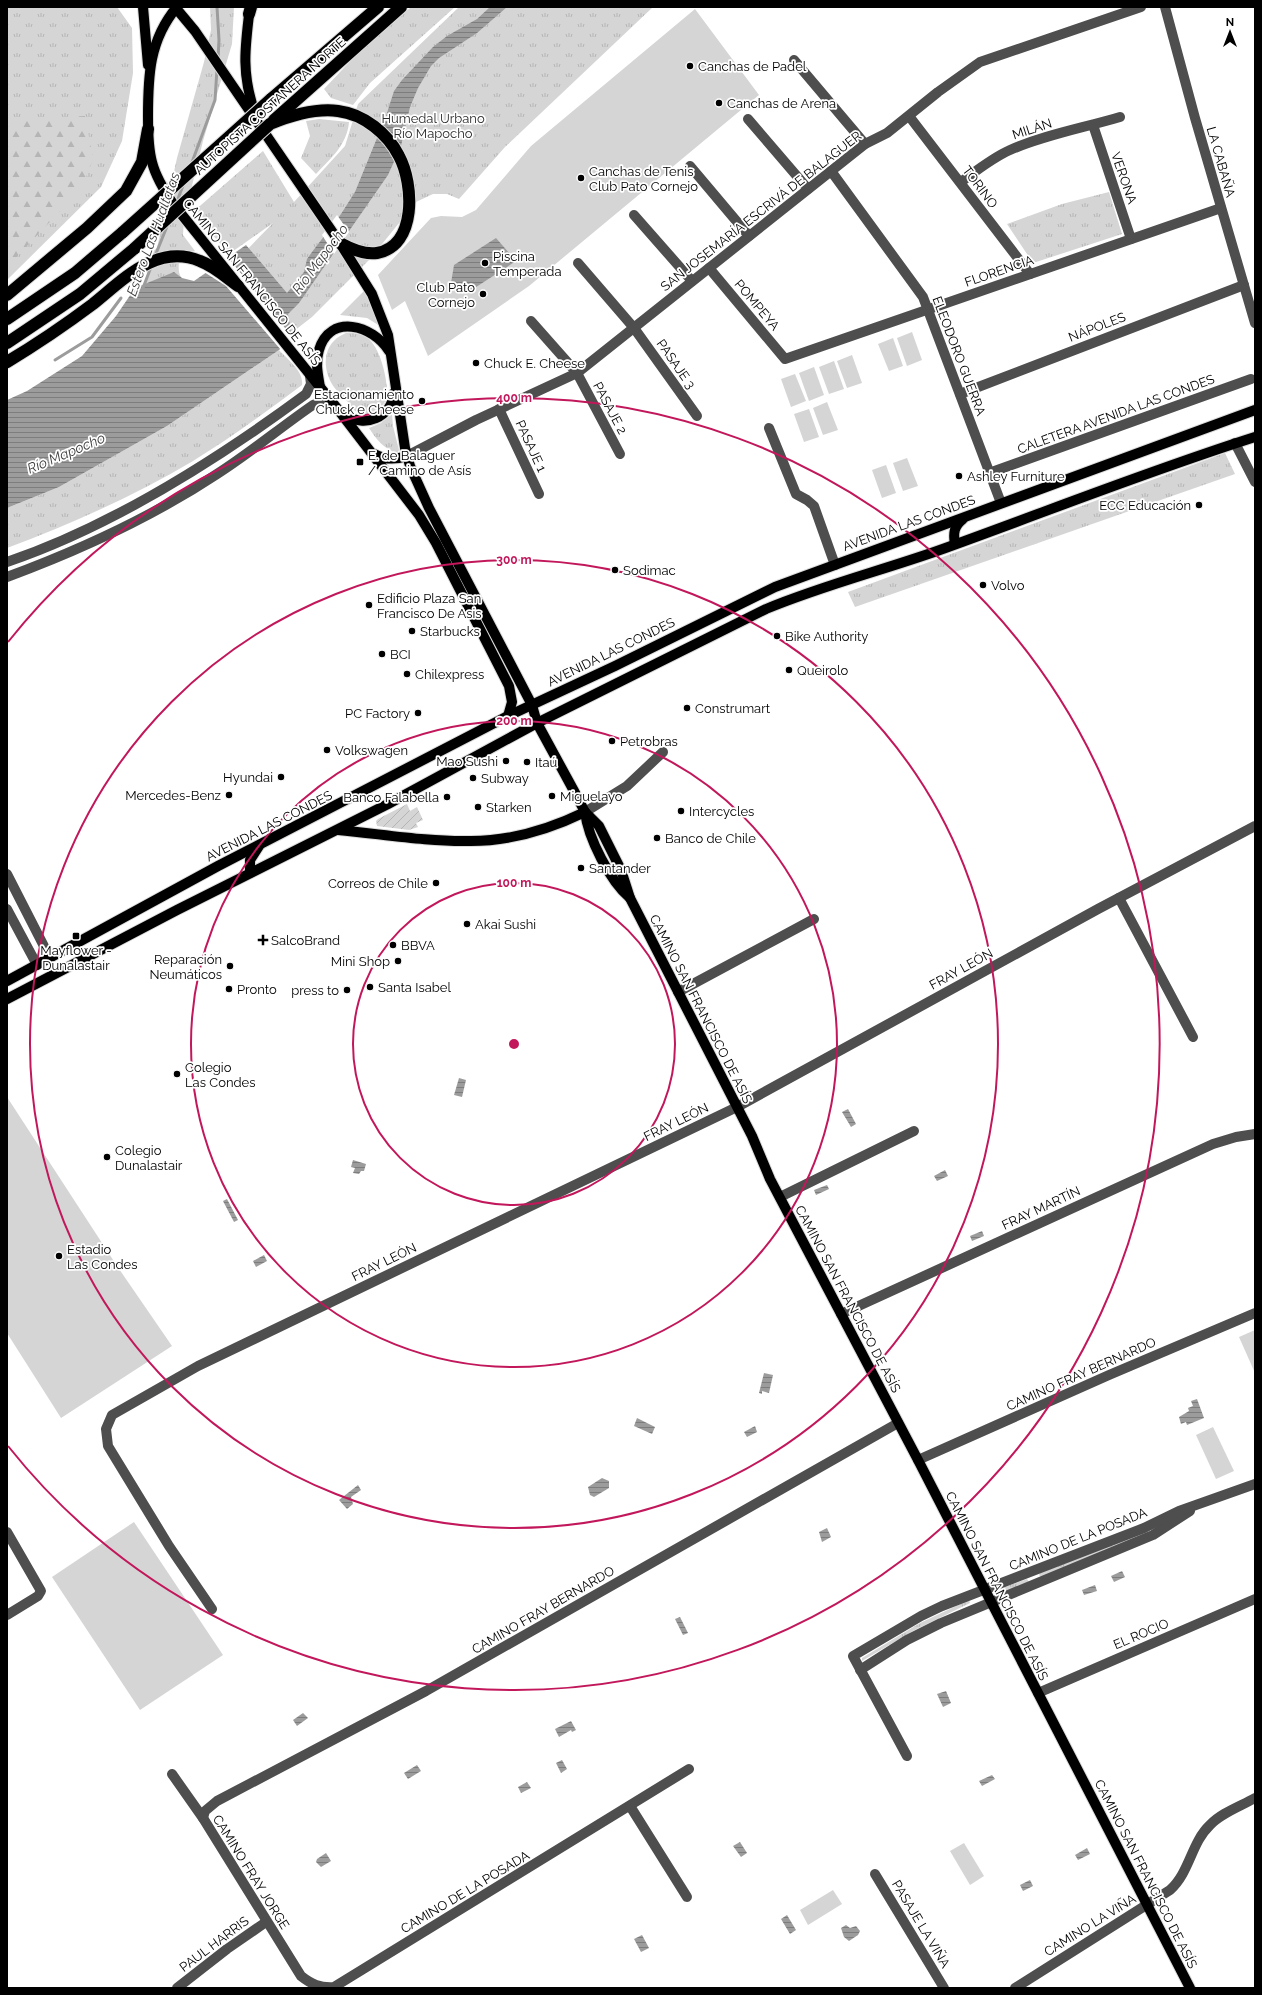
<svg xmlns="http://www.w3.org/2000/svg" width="1262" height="1995" viewBox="0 0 1262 1995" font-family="Raleway,sans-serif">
	<defs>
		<pattern id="grass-tufts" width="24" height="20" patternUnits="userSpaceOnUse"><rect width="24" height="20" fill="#d5d5d5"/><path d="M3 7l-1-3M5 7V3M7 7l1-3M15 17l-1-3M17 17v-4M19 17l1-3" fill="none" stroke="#b5b5b5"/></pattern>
		<pattern id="forest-firs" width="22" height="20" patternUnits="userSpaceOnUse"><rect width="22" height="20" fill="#d5d5d5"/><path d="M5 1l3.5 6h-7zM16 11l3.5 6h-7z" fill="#b5b5b5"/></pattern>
		<pattern id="garden-furrows" width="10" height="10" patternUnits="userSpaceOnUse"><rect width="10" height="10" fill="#d5d5d5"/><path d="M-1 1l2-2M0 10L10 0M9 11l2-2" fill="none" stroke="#b5b5b5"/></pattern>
		<pattern id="water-rules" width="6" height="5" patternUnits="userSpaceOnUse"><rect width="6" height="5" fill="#9c9c9c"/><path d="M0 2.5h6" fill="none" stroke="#7d7d7d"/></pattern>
	</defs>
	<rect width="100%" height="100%" fill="#fff"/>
	<!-- grass -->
	<g fill="url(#grass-tufts)">
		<path d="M7,7H117L132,28L133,73L122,141L101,187L7,280Z"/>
		<path d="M210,7H234L232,44L203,141L184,218L183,235L195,251H181C178,267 175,278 192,286L241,256L273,223L229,254L193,212L263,151L294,202L345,146L358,104L459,7H653L505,147L459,199L447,194H433L416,202L370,259L312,317L272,348L94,352L141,294L155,257V255L145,258L157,248L177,158L204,62L211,30Z"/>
		<path d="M411,7H455L370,83L353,105L331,98L324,89L357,54Z"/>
		<path d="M319,119L349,122C347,145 331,158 316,174L301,158L310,136L306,121Z"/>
		<path d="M1109,192L1122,234L1033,263L1007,224L1062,204Z"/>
		<path d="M364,291L374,306L380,326L367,318L340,315Z"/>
		<path d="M346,333C352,333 360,333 366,337C380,345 388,380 387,395C385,408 371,419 358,413C354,411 350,405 348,402C341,395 332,387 329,378C322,360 326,341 346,333Z"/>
		<path d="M279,350C287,359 304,371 302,385C267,411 231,438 193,461C134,496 71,524 7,548V508L59,487L167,426Z"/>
		<path d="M392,414L393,426L399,450L397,453C384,449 376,439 369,428L381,423Z"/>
		<path d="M1225,453L1235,474L855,607L848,592Z"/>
		<path d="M1147,1531L1150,1532L1041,1577L1039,1575L1040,1573Z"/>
		<path d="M1027,1579L1029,1582L1000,1593L998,1592L999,1589Z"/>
		<path d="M969,1600L970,1603L913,1631L862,1661V1658L920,1623Z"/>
	</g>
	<!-- forest -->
	<path fill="url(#forest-firs)" d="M85,116L93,159L82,188L7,267V120Z"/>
	<!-- garden -->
	<path fill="url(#garden-furrows)" d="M407,804L410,811L417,807L423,820L416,823L418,827L409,830L377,826L376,821L378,819Z"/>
	<!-- pitch -->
	<g fill="#d5d5d5">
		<path d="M695,9L759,95L529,286L428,356L405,301L392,310L378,275L431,218L441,216L462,217L476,210L531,146Z"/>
		<path d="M912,332L922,360L907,366L897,338Z"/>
		<path d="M893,338L903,366L889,371L878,344Z"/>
		<path d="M852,355L862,383L847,388L837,361Z"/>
		<path d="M834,361L844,389L829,394L819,367Z"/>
		<path d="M814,367L824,395L809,401L799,373Z"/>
		<path d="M795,374L806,401L791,407L781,379Z"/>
		<path d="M827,402L838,430L823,435L813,408Z"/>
		<path d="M809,409L819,437L804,442L794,414Z"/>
		<path d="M907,458L918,486L903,491L893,463Z"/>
		<path d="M886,465L896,493L882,498L872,470Z"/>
		<path d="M7,1097L117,1266L172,1346L61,1418L7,1333Z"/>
		<path d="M1255,1330V1373L1239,1337Z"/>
		<path d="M1213,1427L1234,1471L1216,1479L1196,1435Z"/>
		<path d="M134,1522L223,1655L140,1710L52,1577Z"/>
		<path d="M964,1843L984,1876L970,1885L950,1851Z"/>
		<path d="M833,1890L842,1904L808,1925L800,1910Z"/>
	</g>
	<!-- water -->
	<g fill="url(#water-rules)">
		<path d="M490,7H507L477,33L439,58L431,66L418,88L410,107L401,146L388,175L299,303L288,314L292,338L279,350L167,426L59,487L7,508V400L27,391L82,356L116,316L135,288L174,272L182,278L194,281L246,245L287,293L304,272L307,259L312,252L341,214L355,192L386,116L394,91L402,80L433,47L447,36L477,19Z"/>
		<path d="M496,238L516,261L470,291L451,283L454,265Z"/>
		<path d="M459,1078L466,1080L462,1097L454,1095Z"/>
		<path d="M848,1109L856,1124L851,1127L842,1112Z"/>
		<path d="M353,1160L366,1164L364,1171H361L359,1174L353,1173L355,1168L351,1167Z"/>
		<path d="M945,1170L948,1176L937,1181L934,1176Z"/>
		<path d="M827,1185L829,1189L816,1195L814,1190Z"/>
		<path d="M227,1199L238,1220L234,1222L223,1201Z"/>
		<path d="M982,1231L984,1236L972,1241L970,1236Z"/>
		<path d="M264,1255L267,1261L256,1267L253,1261Z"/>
		<path d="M764,1373L773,1375L769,1393L762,1391V1394L759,1393Z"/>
		<path d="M1197,1399L1204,1418L1187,1425L1186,1422L1181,1424L1179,1417L1189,1411L1188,1408L1193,1406L1191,1401Z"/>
		<path d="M637,1418L655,1427L652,1434L634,1426Z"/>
		<path d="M755,1426L757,1432L747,1437L744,1432Z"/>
		<path d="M602,1478L609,1481V1488L594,1497L590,1495L588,1487Z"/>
		<path d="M358,1485L361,1490L351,1497L353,1504L347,1509L339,1500Z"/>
		<path d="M827,1528L831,1537L822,1542L819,1532Z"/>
		<path d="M1122,1571L1125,1577L1114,1582L1111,1576Z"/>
		<path d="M1095,1585L1097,1591L1084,1595L1082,1590Z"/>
		<path d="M680,1617L688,1633L683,1635L675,1619Z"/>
		<path d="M946,1691L951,1703L943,1707L937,1694Z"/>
		<path d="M303,1713L308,1718L297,1726L293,1720Z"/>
		<path d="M571,1721L576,1730L572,1732L571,1730L559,1737L555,1729Z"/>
		<path d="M562,1760L567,1769L561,1773L556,1763Z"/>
		<path d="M417,1765L421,1771L408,1779L404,1773Z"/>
		<path d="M992,1775L995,1779L982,1786L979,1781Z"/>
		<path d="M527,1782L531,1788L521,1793L518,1787Z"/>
		<path d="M740,1842L747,1853L741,1857L733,1846Z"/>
		<path d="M1087,1848L1090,1854L1078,1860L1075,1855Z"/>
		<path d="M326,1853L331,1861L321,1867L316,1862L317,1859Z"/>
		<path d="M1030,1880L1033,1886L1023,1891L1020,1885Z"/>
		<path d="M787,1915L796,1930L790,1934L781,1919Z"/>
		<path d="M846,1925L850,1928L856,1926L860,1931L858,1935L849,1941L844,1937L841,1928Z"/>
		<path d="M642,1935L649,1948L641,1952L634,1939Z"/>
	</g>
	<!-- pier -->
	<g fill="#fff">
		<path d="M337,215L349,232L334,254L322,235Z"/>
		<path d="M227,256L294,339L281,350L226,286L204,272Z"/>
	</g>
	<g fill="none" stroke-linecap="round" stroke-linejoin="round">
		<!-- stream -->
		<g stroke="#9c9c9c" stroke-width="3">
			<path d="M217,7L219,40L218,59"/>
			<path d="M191,165L215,100L217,69"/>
			<path d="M176,204L184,183"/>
			<path d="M155,256L168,224"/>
			<path d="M143,288L151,267"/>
			<path d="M55,360L92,337L121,298"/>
		</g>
		<!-- major casing -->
		<g stroke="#dbdbdb" stroke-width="12">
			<g id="major">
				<path d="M143,7L148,65"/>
				<path d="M175,7L195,31L340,243L372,294L388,335L405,448L410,466L429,508L532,705L537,723L574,791L585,812L599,826L621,870L630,898L752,1136L770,1179L918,1460L1190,1988"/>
				<path d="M177,7C149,40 148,76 148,117C148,132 148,147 152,162C156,178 165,192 174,205L340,412L419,515L436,543L509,686L512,702L508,716"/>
				<path d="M250,7C245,47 241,74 255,113"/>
				<path d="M320,387C318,375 315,362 319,350C330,313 373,325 389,351"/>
				<path d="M345,415C365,428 391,418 394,393"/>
				<path d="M374,454C385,460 395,460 407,456"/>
				<path d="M955,544C953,533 954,526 963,519"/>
				<path d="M585,812C588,838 610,881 630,898"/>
				<path d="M338,830C382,834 427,842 471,841C510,841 550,829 585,812"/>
				<path d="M250,873V860L259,846"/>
				<path d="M7,981L218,866L508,716L615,666L775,587L1255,410"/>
				<path d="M7,999L177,910L388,804L537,723L766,609C821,586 880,571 937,551C1043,513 1148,471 1255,437"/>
			</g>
		</g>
		<!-- highway casing -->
		<g stroke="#dbdbdb" stroke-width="14">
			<g id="highway">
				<path d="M249,14L251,7"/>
				<path d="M271,99L378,7"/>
				<path d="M274,120L401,7"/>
				<path d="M270,124C292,115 315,108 338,111C364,114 388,134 399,156C414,184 417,246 377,253C364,255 351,249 340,243"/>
				<path d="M7,295L87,228L126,191L142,162L148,129"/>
				<path d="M7,319L75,273L123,232"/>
				<path d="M7,343L80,294L135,248"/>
				<path d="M7,362C37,344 65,325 93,304C123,280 157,243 200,261C214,266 226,277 238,286"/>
			</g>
		</g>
		<!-- minor -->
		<g stroke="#4e4e4e" stroke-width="10">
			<path d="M1165,7L1195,118L1255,323"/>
			<path d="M794,60L865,144"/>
			<path d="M909,116L1030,274"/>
			<path d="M748,119L808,189"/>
			<path d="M1093,125L1131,239"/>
			<path d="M690,166L749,236"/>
			<path d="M831,171L923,297L1001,503"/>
			<path d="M961,182C976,171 992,158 1010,150C1044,135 1083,128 1120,117"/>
			<path d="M634,215L692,281"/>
			<path d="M578,263L634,328L697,416"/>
			<path d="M709,268L785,359L1221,208"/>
			<path d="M531,321L577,373L620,454"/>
			<path d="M960,394L1244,285"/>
			<path d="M499,409L539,494"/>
			<path d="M769,428L796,494L807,500L814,506L835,565"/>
			<path d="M1235,443L1255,482"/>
			<path d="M407,456L476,420L577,373L865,144L887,133L938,92L980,62L1141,7"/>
			<path d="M989,473L1251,379"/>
			<path d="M7,562C110,527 218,459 306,394L311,384L310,376"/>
			<path d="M7,577C80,550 152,517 217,474C250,453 281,427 313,405L322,401H331"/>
			<path d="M585,812L627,786L663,752"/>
			<path d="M7,874L50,958"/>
			<path d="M1119,898L1193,1037"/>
			<path d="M7,909L37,965"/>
			<path d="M678,992L814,919"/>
			<path d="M780,1197L914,1131"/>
			<path d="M841,1314L1213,1144L1236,1137L1255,1134"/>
			<path d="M918,1460L1109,1375L1255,1313"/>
			<path d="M7,1532L41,1591L38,1596L7,1615"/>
			<path d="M212,1609L169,1546L108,1446L106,1429L112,1415L198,1366L737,1107L1098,909L1255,826"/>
			<path d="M860,1670L907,1640L941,1623L1153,1535L1190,1511"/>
			<path d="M1038,1693L1255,1599"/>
			<path d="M907,1756L853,1656L921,1616L942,1606L1144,1528L1179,1511L1255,1484"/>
			<path d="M172,1774L203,1818L301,1976C311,1984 320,1988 334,1987L689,1769"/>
			<path d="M630,1806L687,1897"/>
			<path d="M203,1818L205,1811L217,1801L426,1691L898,1423"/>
			<path d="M875,1874L944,1988"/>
			<path d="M177,1988L227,1949L266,1922"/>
			<path d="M1015,1988L1170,1890C1190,1872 1191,1843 1210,1825C1221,1813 1241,1806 1255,1798"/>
		</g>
		<!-- major -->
		<use href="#major" stroke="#000" stroke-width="10"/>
		<!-- highway -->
		<use href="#highway" stroke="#000" stroke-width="12"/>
		<!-- highway-bridge casing -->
		<g stroke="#dbdbdb" stroke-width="14" stroke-linecap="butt">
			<g id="highway-bridge">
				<path d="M123,232L271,99"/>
				<path d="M135,248L270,124"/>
			</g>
		</g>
		<!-- highway-bridge -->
		<use href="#highway-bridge" stroke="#000" stroke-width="12"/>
	</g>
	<!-- distance rings -->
	<g fill="none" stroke="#c2185b" stroke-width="2">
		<circle cx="514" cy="1044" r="161"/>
		<circle cx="514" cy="1044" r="323"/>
		<circle cx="514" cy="1044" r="484"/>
		<path d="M8 642A646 646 0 1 1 8 1446"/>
	</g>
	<!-- markers -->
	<g fill="#000" stroke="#fff" stroke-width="1.5">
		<circle cx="690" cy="66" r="4"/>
		<circle cx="719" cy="103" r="4"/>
		<circle cx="581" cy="178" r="4"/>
		<circle cx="485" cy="263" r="4"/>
		<circle cx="483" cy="294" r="4"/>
		<circle cx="476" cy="363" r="4"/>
		<circle cx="422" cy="401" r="4"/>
		<rect x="356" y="458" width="8" height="8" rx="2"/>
		<circle cx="959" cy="476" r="4"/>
		<circle cx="1199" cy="505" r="4"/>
		<circle cx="615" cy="570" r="4"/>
		<circle cx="983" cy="585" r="4"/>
		<circle cx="369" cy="605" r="4"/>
		<circle cx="412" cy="631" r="4"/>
		<circle cx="777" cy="636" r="4"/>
		<circle cx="382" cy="654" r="4"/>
		<circle cx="789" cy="670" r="4"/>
		<circle cx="407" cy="674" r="4"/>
		<circle cx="687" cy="708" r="4"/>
		<circle cx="418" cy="713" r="4"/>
		<circle cx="612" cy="741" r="4"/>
		<circle cx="327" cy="750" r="4"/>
		<circle cx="506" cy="761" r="4"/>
		<circle cx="527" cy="762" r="4"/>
		<circle cx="281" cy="777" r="4"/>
		<circle cx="473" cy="778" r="4"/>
		<circle cx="229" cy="795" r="4"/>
		<circle cx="552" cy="796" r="4"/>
		<circle cx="447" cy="797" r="4"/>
		<circle cx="478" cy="807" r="4"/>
		<circle cx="681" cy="811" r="4"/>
		<circle cx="657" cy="838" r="4"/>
		<circle cx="581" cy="868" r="4"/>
		<circle cx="436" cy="883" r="4"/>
		<circle cx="467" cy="924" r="4"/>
		<rect x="72" y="932" width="8" height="8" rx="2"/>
		<path d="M261 934h4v4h4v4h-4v4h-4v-4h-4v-4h4z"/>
		<circle cx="393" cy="945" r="4"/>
		<circle cx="398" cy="961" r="4"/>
		<circle cx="230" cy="966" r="4"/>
		<circle cx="370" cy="987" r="4"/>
		<circle cx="229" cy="989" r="4"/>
		<circle cx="347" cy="990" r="4"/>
		<circle cx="177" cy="1074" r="4"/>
		<circle cx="107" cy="1157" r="4"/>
		<circle cx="59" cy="1256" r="4"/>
	</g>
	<g text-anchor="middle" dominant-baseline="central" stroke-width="3.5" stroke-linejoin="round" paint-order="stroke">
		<!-- poi labels -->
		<g font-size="13" fill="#000" stroke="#fff" text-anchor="start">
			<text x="698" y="66">Canchas de Padel</text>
			<text x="727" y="103">Canchas de Arena</text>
			<text x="589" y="171">Canchas de Tenis<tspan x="589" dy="15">Club Pato Cornejo</tspan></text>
			<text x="493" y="256">Piscina<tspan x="493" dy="15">Temperada</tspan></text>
			<text x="475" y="287" text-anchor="end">Club Pato<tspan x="475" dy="15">Cornejo</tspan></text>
			<text x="484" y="363">Chuck E. Cheese</text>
			<text x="414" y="394" text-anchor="end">Estacionamiento<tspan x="414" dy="15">Chuck e Cheese</tspan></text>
			<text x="368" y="455">E. de Balaguer<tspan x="368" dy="15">/ Camino de Asís</tspan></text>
			<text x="967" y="476">Ashley Furniture</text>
			<text x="1191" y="505" text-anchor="end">ECC Educación</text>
			<text x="623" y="570">Sodimac</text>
			<text x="991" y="585">Volvo</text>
			<text x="377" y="598">Edificio Plaza San<tspan x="377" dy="15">Francisco De Asis</tspan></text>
			<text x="420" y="631">Starbucks</text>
			<text x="785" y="636">Bike Authority</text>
			<text x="390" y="654">BCI</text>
			<text x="797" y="670">Queirolo</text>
			<text x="415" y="674">Chilexpress</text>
			<text x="695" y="708">Construmart</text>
			<text x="410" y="713" text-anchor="end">PC Factory</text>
			<text x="620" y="741">Petrobras</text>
			<text x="335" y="750">Volkswagen</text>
			<text x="498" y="761" text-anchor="end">Mao Sushi</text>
			<text x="535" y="762">Itaú</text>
			<text x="273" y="777" text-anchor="end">Hyundai</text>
			<text x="481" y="778">Subway</text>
			<text x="221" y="795" text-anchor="end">Mercedes-Benz</text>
			<text x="560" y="796">Miguelayo</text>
			<text x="439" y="797" text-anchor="end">Banco Falabella</text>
			<text x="486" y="807">Starken</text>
			<text x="689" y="811">Intercycles</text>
			<text x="665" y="838">Banco de Chile</text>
			<text x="589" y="868">Santander</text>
			<text x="428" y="883" text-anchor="end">Correos de Chile</text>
			<text x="475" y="924">Akai Sushi</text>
			<text x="271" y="940">SalcoBrand</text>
			<text x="401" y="945">BBVA</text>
			<text x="76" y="950" text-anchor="middle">Mayflower -<tspan x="76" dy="15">Dunalastair</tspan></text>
			<text x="222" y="959" text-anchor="end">Reparación<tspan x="222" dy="15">Neumáticos</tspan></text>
			<text x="390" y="961" text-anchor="end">Mini Shop</text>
			<text x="378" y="987">Santa Isabel</text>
			<text x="237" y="989">Pronto</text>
			<text x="339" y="990" text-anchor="end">press to</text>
			<text x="185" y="1067">Colegio<tspan x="185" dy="15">Las Condes</tspan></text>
			<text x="115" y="1150">Colegio<tspan x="115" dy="15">Dunalastair</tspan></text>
			<text x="67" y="1249">Estadio<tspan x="67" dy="15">Las Condes</tspan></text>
		</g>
		<!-- street labels -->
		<g font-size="13" fill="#000" stroke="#fff">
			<text transform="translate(270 106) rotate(-42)">AUTOPISTA COSTANERA NORTE</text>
			<text transform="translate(1032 129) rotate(-18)">MILÁN</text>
			<text transform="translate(1221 162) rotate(74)">LA CABAÑA</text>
			<text transform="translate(1124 178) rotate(71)">VERONA</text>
			<text transform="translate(980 187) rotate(53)">TORINO</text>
			<text transform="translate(761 211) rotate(-38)">SAN JOSEMARÍA ESCRIVÁ DE BALAGUER</text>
			<text transform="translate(999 271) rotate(-19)">FLORENCIA</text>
			<text transform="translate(252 282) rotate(51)">CAMINO SAN FRANCISCO DE ASÍS</text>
			<text transform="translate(757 305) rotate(50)">POMPEYA</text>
			<text transform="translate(1097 327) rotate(-21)">NÁPOLES</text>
			<text transform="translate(959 356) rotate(69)">ELEODORO GUERRA</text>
			<text transform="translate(676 364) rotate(55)">PASAJE 3</text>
			<text transform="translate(610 408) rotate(62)">PASAJE 2</text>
			<text transform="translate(1116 414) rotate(-20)">CALETERA AVENIDA LAS CONDES</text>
			<text transform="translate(531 446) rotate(65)">PASAJE 1</text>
			<text transform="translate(909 523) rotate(-20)">AVENIDA LAS CONDES</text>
			<text transform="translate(611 652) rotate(-26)">AVENIDA LAS CONDES</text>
			<text transform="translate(269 826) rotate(-27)">AVENIDA LAS CONDES</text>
			<text transform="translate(961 969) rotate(-29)">FRAY LEÓN</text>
			<text transform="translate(701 1009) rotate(63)">CAMINO SAN FRANCISCO DE ASÍS</text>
			<text transform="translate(676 1122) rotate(-26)">FRAY LEÓN</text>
			<text transform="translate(1041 1208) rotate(-25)">FRAY MARTÍN</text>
			<text transform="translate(384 1262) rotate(-26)">FRAY LEÓN</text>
			<text transform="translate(848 1299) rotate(62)">CAMINO SAN FRANCISCO DE ASÍS</text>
			<text transform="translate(1081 1374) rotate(-24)">CAMINO FRAY BERNARDO</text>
			<text transform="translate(1078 1539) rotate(-22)">CAMINO DE LA POSADA</text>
			<text transform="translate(997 1586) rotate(63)">CAMINO SAN FRANCISCO DE ASÍS</text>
			<text transform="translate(543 1610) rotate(-30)">CAMINO FRAY BERNARDO</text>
			<text transform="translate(1141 1634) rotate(-23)">EL ROCIO</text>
			<text transform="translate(251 1872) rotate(58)">CAMINO FRAY JORGE</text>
			<text transform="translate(1146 1874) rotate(63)">CAMINO SAN FRANCISCO DE ASÍS</text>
			<text transform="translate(465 1892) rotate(-31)">CAMINO DE LA POSADA</text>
			<text transform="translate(921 1924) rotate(59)">PASAJE LA VIÑA</text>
			<text transform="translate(1090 1925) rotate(-32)">CAMINO LA VIÑA</text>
			<text transform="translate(214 1944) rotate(-37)">PAUL HARRIS</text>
		</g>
		<!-- park labels -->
		<g font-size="13" fill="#2c2c2c" stroke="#fff">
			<text x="433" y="118">Humedal Urbano<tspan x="433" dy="15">Río Mapocho</tspan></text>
		</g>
		<!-- water labels -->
		<g font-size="14" font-style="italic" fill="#3d3d3d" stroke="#fff">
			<text transform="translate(153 234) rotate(-70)">Estero Las Hualtatas</text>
			<text transform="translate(320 259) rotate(-53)">Río Mapocho</text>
			<text transform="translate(66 453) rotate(-23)">Río Mapocho</text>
		</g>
	</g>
	<circle cx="514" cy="1044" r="6" fill="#c2185b" stroke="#fff" stroke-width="2"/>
	<g font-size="12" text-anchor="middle" font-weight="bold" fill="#c2185b" stroke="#fff" stroke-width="3.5" stroke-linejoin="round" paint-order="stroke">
		<text x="514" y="402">400 m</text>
		<text x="514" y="564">300 m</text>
		<text x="514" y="725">200 m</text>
		<text x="514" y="887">100 m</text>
	</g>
	<!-- border -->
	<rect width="1262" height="1995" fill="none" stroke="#000000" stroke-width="16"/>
	<!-- north arrow -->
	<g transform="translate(1230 32)" stroke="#ffffff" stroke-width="3" paint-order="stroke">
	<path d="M0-3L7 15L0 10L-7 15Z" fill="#000000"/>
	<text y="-6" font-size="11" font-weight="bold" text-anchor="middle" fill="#000000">N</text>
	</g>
</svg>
